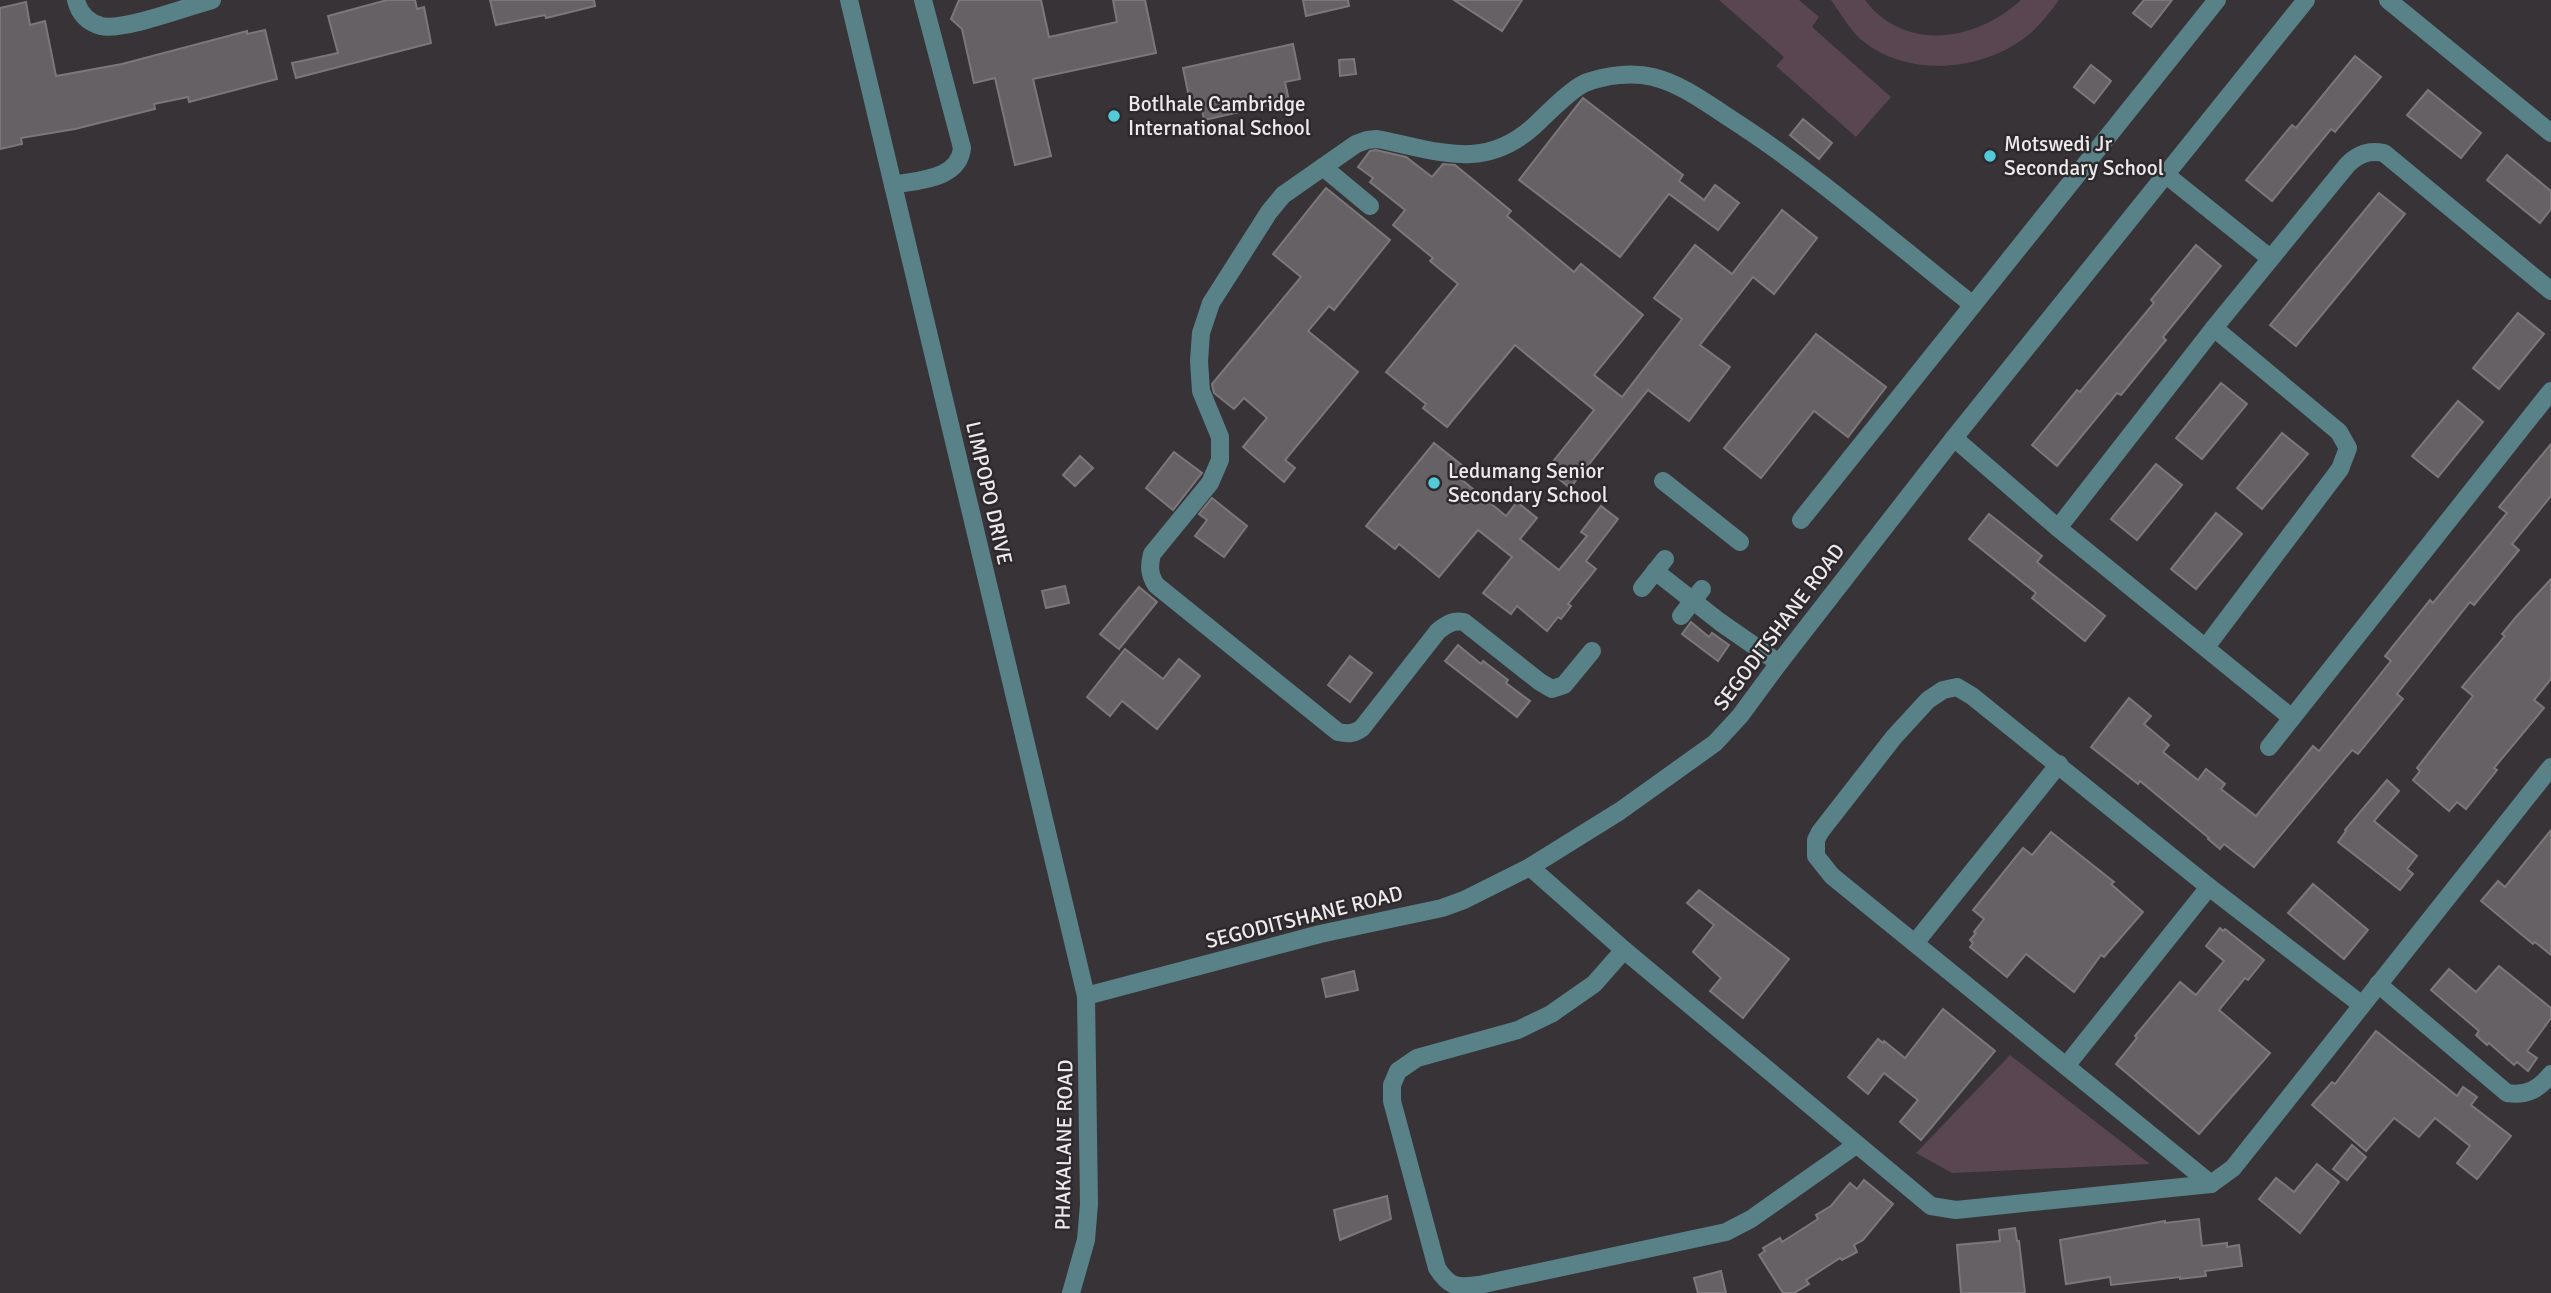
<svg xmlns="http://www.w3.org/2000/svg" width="2551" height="1293" viewBox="0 0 2551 1293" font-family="Signika,sans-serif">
	<rect width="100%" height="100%" fill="#383336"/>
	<!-- green -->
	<g fill="#5a4650">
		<path d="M1719,0H1799L1819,17L1812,27L1891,97L1856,137L1776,66L1784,57Z"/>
		<path d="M1831,0H1865C1905,53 1977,41 2021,0H2059C2049,13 2040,26 2027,36C1983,71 1910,78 1864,42C1851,32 1841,14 1831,0Z"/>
		<path d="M2010,1055L2150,1164L1952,1173L1916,1153Z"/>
	</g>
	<!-- building -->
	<g fill="#666164" stroke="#7c7779" stroke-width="2">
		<path d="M387,0H415L417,9L424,7L431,43L296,78L292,63L338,53L328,16Z"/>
		<path d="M490,0H594L595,6L546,18L545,15L496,25Z"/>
		<path d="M959,0H1041L1049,37L1117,22L1113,0H1145L1156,53L1033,79L1051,156L1015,165L995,78L974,83L962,29L951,19Z"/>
		<path d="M1303,0H1348L1349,6L1306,16Z"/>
		<path d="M1454,0H1522L1502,31Z"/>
		<path d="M2144,0H2172L2151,27L2133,13Z"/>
		<path d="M26,2L30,25L45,21L56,76L122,64L247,31V34L265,30L277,79L189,102L188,97L154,104L155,109L75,129L21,138L22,144L0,149V8Z"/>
		<path d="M1293,44L1300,79L1285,82L1289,101L1204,120L1200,100L1190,102L1183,68Z"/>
		<path d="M2355,56L2381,77L2335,132L2331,129L2272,201L2246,180L2292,125L2296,128Z"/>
		<path d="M1354,59L1356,74L1340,76L1339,60Z"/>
		<path d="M2091,65L2111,81L2094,103L2074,87Z"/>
		<path d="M2428,90L2481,133L2461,158L2407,115Z"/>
		<path d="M1583,98L1683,175L1679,181L1704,200L1715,185L1739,203L1718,230L1669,194L1620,257L1519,180Z"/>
		<path d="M1803,119L1832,143L1819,159L1790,135Z"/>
		<path d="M1376,150L1406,157L1432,177L1443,164L1455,165L1511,211L1507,216L1574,272L1581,264L1643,315L1594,375L1622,397L1682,319L1654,298L1695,245L1732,274L1782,210L1817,238L1774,294L1753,277L1700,345L1730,367L1689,421L1648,390L1570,488L1547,469L1594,410L1515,345L1447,427L1423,408L1426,404L1386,372L1458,284L1430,261L1433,258L1393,225L1405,210L1370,182L1373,178L1358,167L1370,151Z"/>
		<path d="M2507,155L2551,191V209L2540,223L2487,180Z"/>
		<path d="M1326,188L1390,240L1334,310L1329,306L1308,331L1358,372L1285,460L1295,468L1284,482L1243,447L1267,418L1244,398L1234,409L1214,393L1212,384L1301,277L1273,254Z"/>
		<path d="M2379,193L2405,214L2296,346L2270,325Z"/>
		<path d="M2196,245L2221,266L2163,337L2166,340L2121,395L2117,393L2057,466L2032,445L2077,390L2080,392L2154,303L2151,300Z"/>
		<path d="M2518,313L2544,334L2499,389L2473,368Z"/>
		<path d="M1816,334L1886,387L1848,437L1814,411L1761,478L1724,448Z"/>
		<path d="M2221,383L2247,404L2202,459L2176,438Z"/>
		<path d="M2458,401L2483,422L2438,477L2412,456Z"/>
		<path d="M2282,433L2308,454L2262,509L2237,488Z"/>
		<path d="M1434,443L1463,466L1456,475L1506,516L1517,502L1537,518L1520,539L1559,570L1587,536L1581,532L1601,506L1618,519L1586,561L1596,569L1568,604L1571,606L1561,619L1558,617L1547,631L1517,606L1511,614L1483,593L1512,557L1478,530L1439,577L1399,544L1395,549L1366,526Z"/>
		<path d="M2551,444V496L2512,544L2519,550L2474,605L2470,602L2397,694L2403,699L2358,754L2352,750L2254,867L2224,844L2220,849L2208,839L2209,838L2140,781L2138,784L2091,747L2129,698L2151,716L2144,724L2169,745L2163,752L2198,780L2206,769L2225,784L2221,789L2256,816L2313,746L2319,751L2391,661L2385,656L2430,600L2433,603L2507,513L2499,507Z"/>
		<path d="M1174,452L1202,473L1173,510L1146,488Z"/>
		<path d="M1080,456L1093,468L1075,486L1063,475Z"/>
		<path d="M2156,464L2182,485L2137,540L2111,519Z"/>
		<path d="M1212,498L1247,526L1224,557L1195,536L1207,520L1199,514Z"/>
		<path d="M2216,513L2242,534L2196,589L2171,569Z"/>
		<path d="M1989,514L2042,556L2037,562L2105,616L2085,641L2032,598L2036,593L1969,539Z"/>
		<path d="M2551,579V679L2534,700L2544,708L2494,768L2497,770L2466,809L2457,802L2449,811L2413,780L2420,771L2417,768L2473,696L2462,687L2505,636L2502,634L2516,617Z"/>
		<path d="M1065,586L1069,603L1046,608L1042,591Z"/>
		<path d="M1139,587L1157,602L1119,649L1100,634Z"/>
		<path d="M1691,622L1709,637L1712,633L1729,645L1718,661L1682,634Z"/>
		<path d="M1458,645L1481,664L1483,661L1508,680L1506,683L1530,701L1517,717L1445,661Z"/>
		<path d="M1125,649L1163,679L1179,659L1200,676L1157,729L1122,701L1110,716L1087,697Z"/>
		<path d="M1350,656L1372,673L1350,702L1328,685Z"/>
		<path d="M2387,780L2399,791L2374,821L2417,856L2407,869L2413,874L2400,890L2338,842L2346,831L2345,830Z"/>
		<path d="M2551,830V955L2535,942L2533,944L2481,901L2498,881L2505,887Z"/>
		<path d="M2051,832L2114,882L2111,884L2143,912L2104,957L2101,955L2074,992L2026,954L2007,977L1970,947L1973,943L1970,940L1976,933L1974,932L1984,919L1973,910L2023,848L2032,855Z"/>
		<path d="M2313,884L2368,930L2344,959L2288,913Z"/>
		<path d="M1699,890L1789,959L1743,1018L1710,991L1721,978L1693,952L1714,925L1687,903Z"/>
		<path d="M2220,928L2223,931L2225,929L2264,960L2248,980L2245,978L2219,1010L2270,1053L2199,1134L2116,1064L2137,1038L2135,1036L2180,982L2196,995L2224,961L2206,946Z"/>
		<path d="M2499,966L2551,1008V1018L2527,1051L2537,1058L2528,1071L2517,1062L2514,1065L2489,1043L2487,1045L2476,1035L2479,1031L2431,990L2449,969L2476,992Z"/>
		<path d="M1354,971L1358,990L1326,997L1322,979Z"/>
		<path d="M1943,1009L1995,1051L1921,1140L1900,1122L1918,1100L1884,1073L1868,1094L1848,1077L1878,1039L1883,1043L1884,1041L1905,1058Z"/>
		<path d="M2376,1031L2457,1096L2463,1087L2477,1097L2471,1105L2511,1136L2477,1179L2457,1163L2470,1146L2435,1118L2419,1137L2394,1118L2366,1151L2312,1105L2332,1082L2335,1084Z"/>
		<path d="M2352,1145L2366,1157L2347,1180L2333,1169Z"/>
		<path d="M2317,1164L2339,1182L2300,1233L2259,1199L2276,1178L2294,1192Z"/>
		<path d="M1864,1180L1893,1204L1863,1240L1854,1245L1857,1252L1842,1260L1840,1258L1806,1280L1809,1284L1794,1293H1783L1759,1255L1765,1251L1763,1248L1780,1238L1782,1242L1818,1219L1816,1215L1831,1206L1850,1183L1857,1189Z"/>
		<path d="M1387,1196L1391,1219L1340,1240L1334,1210Z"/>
		<path d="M2199,1219L2202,1246L2227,1243V1247L2239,1245L2242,1266L2205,1271L2206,1276L2180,1279V1277L2111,1285L2110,1277L2066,1284L2060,1240L2165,1221V1223Z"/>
		<path d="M2015,1228L2017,1241H2019L2025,1293H1961L1957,1245L2000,1241L1999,1230Z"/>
		<path d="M1721,1271L1726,1293H1698L1694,1278Z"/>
	</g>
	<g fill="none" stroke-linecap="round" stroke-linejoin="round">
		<!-- minor -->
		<g stroke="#588287" stroke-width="18">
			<path d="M76,0C79,13 87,22 101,26C123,31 187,7 212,0"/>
			<path d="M849,0L1086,996L1089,1204L1086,1240L1071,1293"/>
			<path d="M2388,0L2551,133"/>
			<path d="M1323,167L1370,206"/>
			<path d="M2165,174L2270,258"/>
			<path d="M893,185C917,180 959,180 962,148L923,0"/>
			<path d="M1954,438L2058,528L2292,718"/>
			<path d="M1663,481L1740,542"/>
			<path d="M1801,520L2217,0"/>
			<path d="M2058,528L2214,328L2348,164C2359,154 2368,150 2384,153L2551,291"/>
			<path d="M1655,571L1720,622L1779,663"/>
			<path d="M1642,588L1665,559"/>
			<path d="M1681,616L1702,589"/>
			<path d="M2206,647L2340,469L2348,448L2339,432L2214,328"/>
			<path d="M1592,651L1564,685L1552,689L1540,682L1464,622C1453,620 1447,624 1438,631L1362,728C1354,734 1348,734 1338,732L1156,585C1149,574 1149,566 1152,554L1210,483L1220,460V437L1201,391L1199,361L1201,333L1211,303L1269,212L1283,195L1356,144L1367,140L1377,139C1436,150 1482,172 1533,127C1545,116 1571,89 1585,83C1606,75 1632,72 1653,77C1681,84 1705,102 1728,117C1814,172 1893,242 1973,305"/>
			<path d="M2269,747L2551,391"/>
			<path d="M1530,867L1624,950L1931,1206L1956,1210L2211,1184L2233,1168L2551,767"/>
			<path d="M1915,943L2059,764"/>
			<path d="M1624,950L1594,984L1551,1014L1518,1030L1417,1058L1398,1071L1392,1085V1101L1437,1268C1449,1287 1457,1288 1479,1285L1726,1232L1751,1219L1856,1145"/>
			<path d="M2378,984L2507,1093C2527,1096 2539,1089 2551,1074"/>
			<path d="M1086,996L1320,934L1442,908L1464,900L1530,867L1620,811L1715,743L1740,716L1779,663L1954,438L2306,0"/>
			<path d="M2066,1066L2209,887"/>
			<path d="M2211,1184L1832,876L1816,856V840L1820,832L1894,737L1928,700L1943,690L1957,687L1972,696L2209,887L2362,1005"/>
		</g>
	</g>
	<!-- markers -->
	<g fill="#52cbd9" stroke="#2e292c" stroke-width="2.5">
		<circle cx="1114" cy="116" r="7"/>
		<circle cx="1990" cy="156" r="7"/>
		<circle cx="1434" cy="483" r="7"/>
	</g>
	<g text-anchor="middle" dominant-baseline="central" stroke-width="5" stroke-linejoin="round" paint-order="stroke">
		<!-- poi labels -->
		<g font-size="21" fill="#eeebec" stroke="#2e292c" text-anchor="start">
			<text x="1128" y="104">Botlhale Cambridge<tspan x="1128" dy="24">International School</tspan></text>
			<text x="2004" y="144">Motswedi Jr<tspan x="2004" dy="24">Secondary School</tspan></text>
			<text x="1448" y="471">Ledumang Senior<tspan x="1448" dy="24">Secondary School</tspan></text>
		</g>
		<!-- street labels -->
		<g font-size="21" fill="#eeebec" stroke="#2e292c">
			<text transform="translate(989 493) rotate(77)">LIMPOPO DRIVE</text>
			<text transform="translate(1779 627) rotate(-53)">SEGODITSHANE ROAD</text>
			<text transform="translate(1304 917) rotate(-14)">SEGODITSHANE ROAD</text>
			<text transform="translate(1064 1145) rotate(-89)">PHAKALANE ROAD</text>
		</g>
	</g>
</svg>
